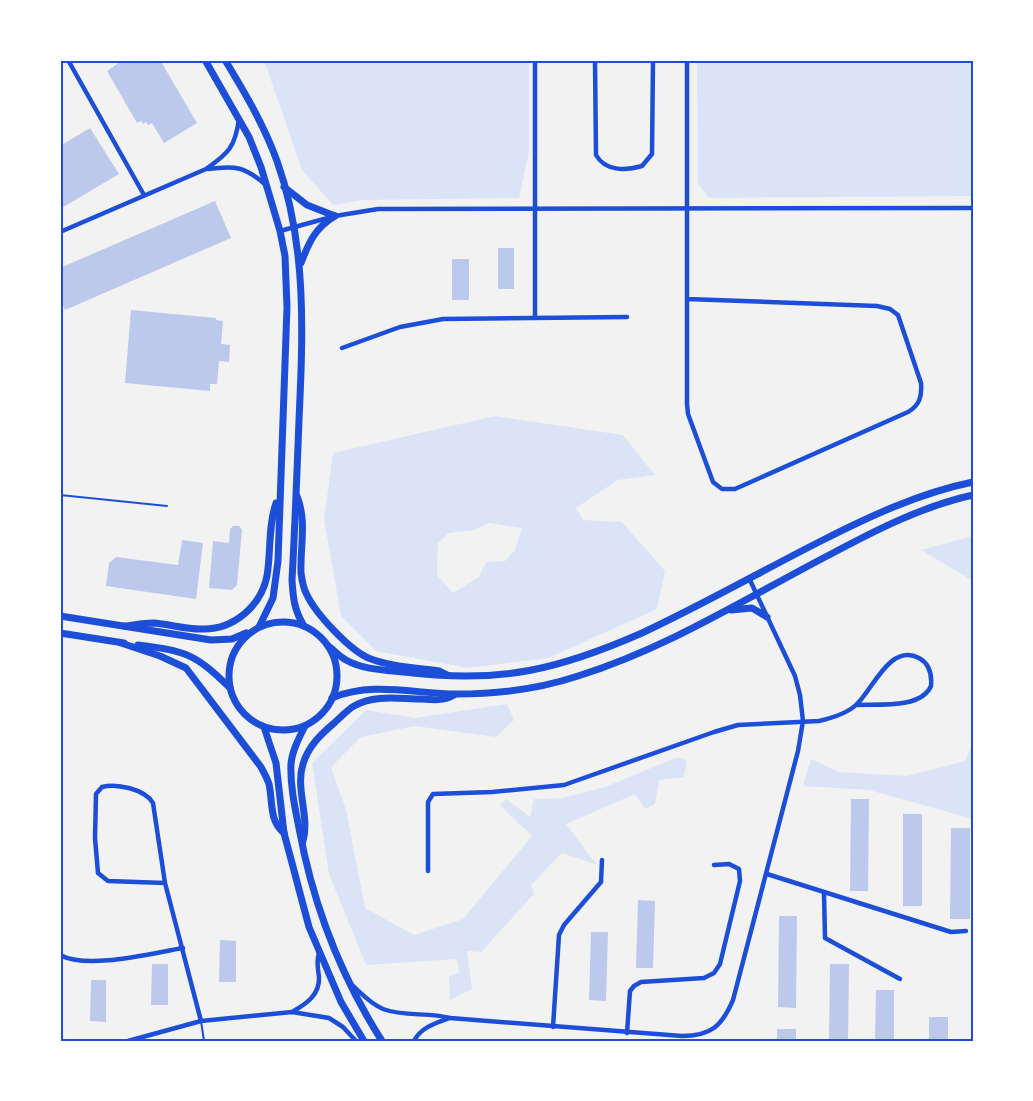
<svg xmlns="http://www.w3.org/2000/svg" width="1033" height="1101" viewBox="0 0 1033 1101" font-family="'Work Sans',sans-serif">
	<rect width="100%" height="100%" fill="#f2f2f2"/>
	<!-- green -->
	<g fill="#dbe4f7" fill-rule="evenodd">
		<path d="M264,60H529V152L519,198L363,200L333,205L302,170Z"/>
		<path d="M697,60H973V196L709,198L698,184Z"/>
		<path d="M495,416L623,435L655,475L618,480L576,508L583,520L622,522L665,571L657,609L548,658L468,668L376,651L341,616L324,519L333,453ZM489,523L522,528L515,550L505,561L486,562L479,577L453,593L437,575L438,543L449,533L474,530Z"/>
		<path d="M973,536V581L921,550Z"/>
		<path d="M507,704L514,720L496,737L415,726L361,737L331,767L346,810L365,908L414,935L463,919L532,836L500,805L506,799L530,817L534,799L563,798L605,787L678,757L687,761L684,777L659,780L655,804L645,809L635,794L566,824L597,865L562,853L531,885L534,894L481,952L467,951L472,989L450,1000L449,977L459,972L457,959L366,965L329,874L312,763L366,710L415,718Z"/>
		<path d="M973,744V819L869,790L803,786L811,759L839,772L907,776L965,761Z"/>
	</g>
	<!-- building -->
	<g fill="#bdc9ec">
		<path d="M123,60H160L197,123L164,143L152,123L148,125L146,122L143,124L141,121L137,123L107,71Z"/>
		<path d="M90,128L119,174L60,209V146Z"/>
		<path d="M215,201L231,238L65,310L60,297V268Z"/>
		<rect x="498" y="248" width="16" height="41"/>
		<rect x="452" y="259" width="17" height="41"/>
		<path d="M131,310L216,318V320L223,321L221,344L230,345L229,362L219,361L217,384H210V391L125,383Z"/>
		<path d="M233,526H239L242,530L237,585L232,590L209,588L213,541L229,543L230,529Z"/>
		<path d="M182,540L203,543L196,599L106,586L109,563L116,557L178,565Z"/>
		<path d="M851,799H869L868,891H850Z"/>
		<rect x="903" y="814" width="19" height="92"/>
		<path d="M951,828H970V919H950Z"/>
		<path d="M638,900L655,901L653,968H636Z"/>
		<path d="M779,916H797L796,1008L778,1007Z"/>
		<path d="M591,932H608L606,1001L589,1000Z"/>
		<path d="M220,940L236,941V982H219Z"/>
		<path d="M152,964H168V1005H151Z"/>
		<path d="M830,964H849L848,1041H829Z"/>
		<path d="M91,980H106V1022L90,1021Z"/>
		<path d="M876,990H894V1041H875Z"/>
		<rect x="929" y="1017" width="19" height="24"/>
		<rect x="777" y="1029" width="19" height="12"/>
	</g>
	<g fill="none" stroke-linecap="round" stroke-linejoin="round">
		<!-- service -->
		<g stroke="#1d4ed8" stroke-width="2">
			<path d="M60,495L167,506"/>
			<path d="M201,1021L204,1041"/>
		</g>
		<!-- minor -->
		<g stroke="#1d4ed8" stroke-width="4.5">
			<path d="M68,60L144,195"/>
			<path d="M535,60V318"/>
			<path d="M595,60L596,155C605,171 625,171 642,166L652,154L653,60"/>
			<path d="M687,60V404L688,414L713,482L722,489H735L908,412C920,405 922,396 921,383L898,315L890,309L877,306L687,299"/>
			<path d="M208,169C236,165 245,167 266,185"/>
			<path d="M280,231L335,216L378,209L973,208"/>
			<path d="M60,232L206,169C229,153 235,147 239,119"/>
			<path d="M342,348L400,327L443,319L627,317"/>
			<path d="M428,871V802L433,794L492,792L564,785L714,732L738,725L819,721C832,718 848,713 857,704C873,689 890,643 919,658C930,664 932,675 931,686C921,709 878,704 856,705"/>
			<path d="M767,874L951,932L966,931"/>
			<path d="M165,883L108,881L98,873L95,838L96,794L102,787C116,783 145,789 153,803L165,883L201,1021"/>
			<path d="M824,893L825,938L900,979"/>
			<path d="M60,955C88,970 152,953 183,948"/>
			<path d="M353,986C362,994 371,1004 383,1009C404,1017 428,1012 450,1018L682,1036C711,1036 722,1026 733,1000L798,751L803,721L800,695L795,676L749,578"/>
			<path d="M292,1012C306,1004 320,995 319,977C318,968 316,962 319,953"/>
			<path d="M553,1027L559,935L564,925L601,882L602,860"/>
			<path d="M627,1033L630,991L634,986L641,982L704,978L714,973L720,964L740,881L739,869L729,864L714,865"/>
			<path d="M128,1041L201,1021L292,1012L329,1018L343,1027L356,1041"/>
			<path d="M414,1041C421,1027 436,1023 450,1018"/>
		</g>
		<!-- primary -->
		<g stroke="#1d4ed8" stroke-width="7">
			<path d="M205,60L249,137L261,167L280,231L285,256L287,307L278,561L273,598L259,627"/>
			<path d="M225,60C245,93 264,125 277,161C307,245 303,333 299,420C297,473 295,526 292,580C293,597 294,610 304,626"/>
			<path d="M284,187L307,205L335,216"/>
			<path d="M301,263C309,242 315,228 335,216"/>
			<path d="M297,496C307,521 300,547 301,573C302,581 303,588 307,595C316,614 351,652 371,659C392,667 417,668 439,671L447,675"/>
			<path d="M731,610L752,608L767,617"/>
			<path d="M60,616L211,640L232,639L246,633"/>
			<circle cx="283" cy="676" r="54"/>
			<path d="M125,626C134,625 144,623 153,623C170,624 187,630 204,629C234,629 261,606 267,576C271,552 268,527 276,503"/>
			<path d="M60,633L124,643"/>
			<path d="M121,643L160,656L186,668L261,767C264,773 267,778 269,784C273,802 269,821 284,833"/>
			<path d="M138,645C186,651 194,653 230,688"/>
			<path d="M328,646C334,650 339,656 346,660C365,671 391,670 413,673C503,683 560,669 642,633C702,605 760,572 819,542C868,517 919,493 973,482"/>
			<path d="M332,698C372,681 415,694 457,694C498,694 539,689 578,676C668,648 748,597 831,554C876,530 923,506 973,495"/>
			<path d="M305,726C299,738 292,751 291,764C290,785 295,808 299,828C313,905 340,975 382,1041"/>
			<path d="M264,727L276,763L284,833L309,927L341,1002L364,1041"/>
			<path d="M303,841C310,816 295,789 303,764C308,747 320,735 333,724C340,718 347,710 354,706C374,694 400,699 422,699C433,700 444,701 454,695"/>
		</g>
	</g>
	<!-- border -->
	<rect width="1033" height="1101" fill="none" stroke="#ffffff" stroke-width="123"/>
	<rect x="62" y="62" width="910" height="978" fill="none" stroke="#1d4ed8" stroke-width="2"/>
</svg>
